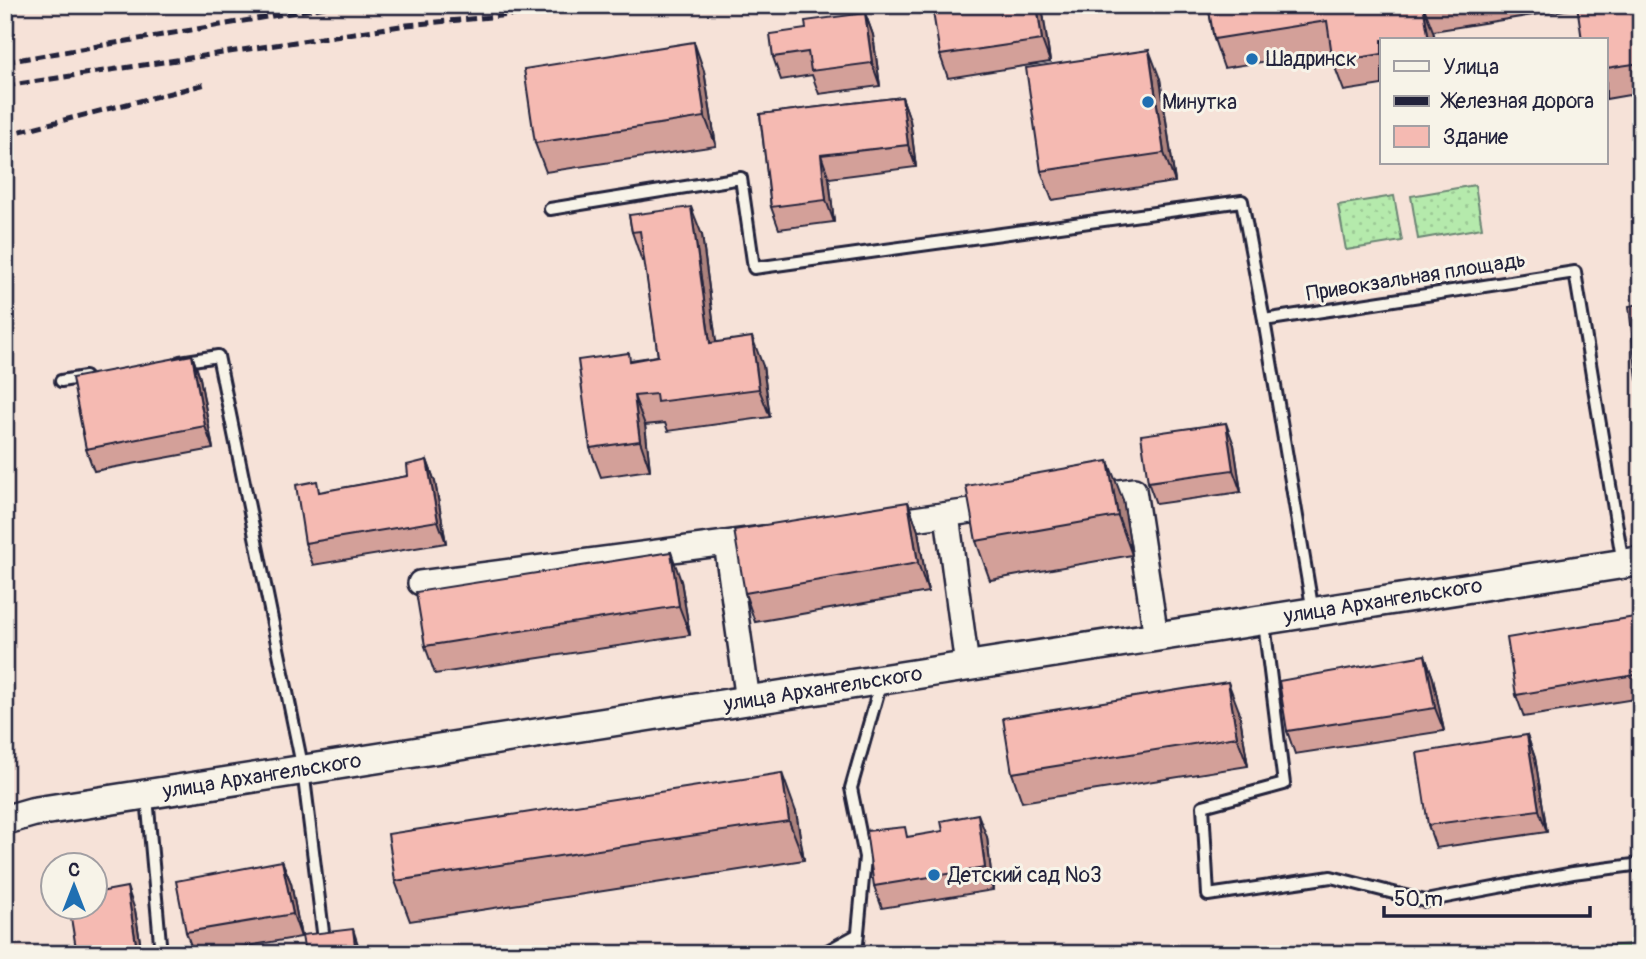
<svg xmlns="http://www.w3.org/2000/svg" width="1646" height="959" viewBox="0 0 1646 959" font-family="Pangolin,sans-serif">
	<defs>
		<pattern id="grass-dots" width="8" height="8" patternUnits="userSpaceOnUse" patternTransform="scale(1.75)"><rect width="8" height="8" fill="#b5eaac"/><path d="M2 2h.1M6 6h.1" fill="none" stroke="#9bc895" stroke-width="1.8" stroke-linecap="round"/></pattern>
		<pattern id="forest-firs" width="22" height="20" patternUnits="userSpaceOnUse" patternTransform="scale(1.75)"><rect width="22" height="20" fill="#b5eaac"/><path d="M5 1l3.5 6h-7zM16 11l3.5 6h-7z" fill="#9bc895"/></pattern>
	</defs>
	<rect width="100%" height="100%" fill="#f6e2d8"/>
	<filter id="ink" filterUnits="userSpaceOnUse"><feTurbulence type="fractalNoise" baseFrequency=".0143" numOctaves="2"/><feDisplacementMap in="SourceGraphic" scale="14" xChannelSelector="R" yChannelSelector="G"/><feConvolveMatrix kernelMatrix="1 2 1 2 8 2 1 2 1" color-interpolation-filters="sRGB"/></filter>
	<g filter="url(#ink)">
		<!-- grass -->
		<g fill="url(#grass-dots)" stroke="#6c8674" stroke-width="2">
			<path d="M1475,185L1482,228L1418,239L1411,196Z"/>
			<path d="M1394,196L1402,241L1346,250L1338,205Z"/>
		</g>
		<!-- forest -->
		<path fill="url(#forest-firs)" stroke="#6c8674" stroke-width="2" d="M1641,943V954H1519Z"/>
		<g fill="none" stroke-linecap="round" stroke-linejoin="round">
			<!-- service casing -->
			<g stroke="#22223b" stroke-width="16">
				<g id="service">
					<path d="M550,209L741,178L754,268L1242,201L1264,320"/>
					<path d="M180,362L218,356L303,770L325,948L320,954"/>
					<path d="M61,381L85,377"/>
					<path d="M1313,612L1264,320L1575,272L1623,564"/>
					<path d="M1264,623L1284,784L1203,806L1208,895L1331,877L1425,901L1573,873L1641,864"/>
					<path d="M147,797L161,954"/>
					<path d="M822,954L857,935"/>
					<path d="M856,954L865,857L851,788L881,682"/>
				</g>
			</g>
			<!-- minor casing -->
			<g stroke="#22223b" stroke-width="28">
				<g id="minor">
					<path d="M1090,496L1134,490L1156,637"/>
					<path d="M947,515L967,666"/>
					<path d="M885,523L1000,507"/>
					<path d="M726,543L764,538"/>
					<path d="M420,583L726,543L748,701"/>
				</g>
			</g>
			<!-- tertiary casing -->
			<g stroke="#22223b" stroke-width="33">
				<path id="tertiary" d="M5,820L33,812L1641,561"/>
			</g>
			<!-- service -->
			<use href="#service" stroke="#f7f3e8" stroke-width="10"/>
			<!-- minor -->
			<use href="#minor" stroke="#f7f3e8" stroke-width="23"/>
			<!-- tertiary -->
			<use href="#tertiary" stroke="#f7f3e8" stroke-width="28"/>
			<!-- rail -->
			<g stroke="#22223b" stroke-width="5" stroke-dasharray="10 5" stroke-linecap="butt">
				<path d="M5,62L337,5"/>
				<path d="M5,86L407,25L563,10L593,5"/>
				<path d="M5,135L206,84"/>
			</g>
		</g>
		<!-- wall -->
		<g fill="#d3a099" stroke="#22223b" stroke-width="2">
			<path d="M936,5H1040L1043,13L1050,62L948,78L940,55Z"/>
			<path d="M1208,5H1641V93L1606,99V40L1577,8L1433,31L1435,40H1382V85L1344,91L1333,62L1331,51L1224,68L1214,39Z"/>
			<path d="M865,13L873,35L880,86L819,94L812,75L781,80L773,57L806,29Z"/>
			<path d="M704,71L716,146L546,172L535,143Z"/>
			<path d="M1160,79L1175,182L1052,200L1041,171Z"/>
			<path d="M902,97L910,120L916,167L829,178L834,222L779,229L771,207L760,114Z"/>
			<path d="M629,215L702,235L716,342L763,366L770,417L668,431L665,423L645,425L650,470L601,477L590,448L631,360L658,356L645,261H642L632,232Z"/>
			<path d="M1641,304V390L1637,379Z"/>
			<path d="M192,355L200,378L213,449L94,471L86,449Z"/>
			<path d="M1234,445L1241,492L1156,504L1148,482Z"/>
			<path d="M427,460L435,482L446,543L313,565L305,543L321,492L408,476Z"/>
			<path d="M1123,500L1132,555L990,580L976,541Z"/>
			<path d="M908,502L918,531L928,592L755,622L745,593Z"/>
			<path d="M681,581L690,635L435,674L425,646Z"/>
			<path d="M1641,616V698L1524,717L1516,695Z"/>
			<path d="M1425,655L1433,678L1444,731L1295,754L1287,731Z"/>
			<path d="M1239,711L1248,766L1022,802L1012,773Z"/>
			<path d="M1527,735L1535,758L1547,832L1436,848L1428,825Z"/>
			<path d="M796,812L804,860L410,921L395,881Z"/>
			<path d="M908,837H987L993,890L882,908L874,886Z"/>
			<path d="M282,861L291,883L301,937L201,954H194L186,932Z"/>
			<path d="M135,910L142,954H77Z"/>
		</g>
		<!-- shaded-wall -->
		<g fill="#ac827d" stroke="#22223b" stroke-width="2">
			<path d="M1037,5H1040L1043,13L1050,62L1042,40Z"/>
			<path d="M1423,5L1433,31L1435,40H1429Z"/>
			<path d="M865,13L873,35L880,86L872,63Z"/>
			<path d="M694,42L704,71L716,146L705,117Z"/>
			<path d="M1149,50L1160,79L1175,182L1164,153Z"/>
			<path d="M902,97L910,120L916,167L908,145Z"/>
			<path d="M821,155L829,178L834,222L826,200Z"/>
			<path d="M691,207L702,235L720,372L710,343Z"/>
			<path d="M752,337L763,366L770,417L759,389Z"/>
			<path d="M192,355L200,378L213,449L205,426Z"/>
			<path d="M634,396L645,425L650,470L640,441Z"/>
			<path d="M1226,423L1234,445L1241,492L1233,470Z"/>
			<path d="M427,460L435,482L446,543L438,521Z"/>
			<path d="M1108,461L1123,500L1132,555L1118,516Z"/>
			<path d="M908,502L918,531L928,592L918,563Z"/>
			<path d="M671,552L681,581L690,635L679,606Z"/>
			<path d="M1425,655L1433,678L1444,731L1435,708Z"/>
			<path d="M1228,682L1239,711L1248,766L1237,737Z"/>
			<path d="M1527,735L1535,758L1547,832L1539,810Z"/>
			<path d="M782,773L796,812L804,860L789,821Z"/>
			<path d="M978,814L987,837L993,890L985,868Z"/>
			<path d="M282,861L291,883L301,937L293,914Z"/>
			<path d="M127,887L135,910L142,954H140L136,944Z"/>
			<path d="M353,929L361,954H356Z"/>
		</g>
		<!-- building -->
		<g fill="#f5bab2" stroke="#22223b" stroke-width="2">
			<path d="M936,5H1037L1042,40L940,55L932,6Z"/>
			<path d="M1208,5H1423L1429,40H1382V54L1333,62L1327,21L1214,39Z"/>
			<path d="M1577,5H1641V63L1606,68V40H1582Z"/>
			<path d="M865,13L872,63L811,71L808,52L773,57L770,34L806,29L805,21Z"/>
			<path d="M694,42L705,117L535,143L524,69Z"/>
			<path d="M1149,50L1164,153L1041,171L1026,68Z"/>
			<path d="M902,97L908,145L821,155L826,200L771,207L760,114Z"/>
			<path d="M691,207L710,343L752,337L759,389L657,402L656,394L634,396L640,441L590,448L578,360L629,353L630,361L658,356L640,231L632,232L629,215Z"/>
			<path d="M1641,304V379H1637L1629,306Z"/>
			<path d="M192,355L205,426L86,449L72,378Z"/>
			<path d="M1226,423L1233,470L1148,482L1141,435Z"/>
			<path d="M427,460L438,521L305,543L296,485L317,481L319,492L408,476L407,465Z"/>
			<path d="M1108,461L1118,516L976,541L966,486Z"/>
			<path d="M908,502L918,563L745,593L734,530Z"/>
			<path d="M671,552L679,606L425,646L416,592Z"/>
			<path d="M1641,616V674L1516,695L1507,638Z"/>
			<path d="M1425,655L1435,708L1287,731L1279,681Z"/>
			<path d="M1228,682L1237,737L1012,773L1003,718Z"/>
			<path d="M1527,735L1539,810L1428,825L1417,753Z"/>
			<path d="M782,773L789,821L395,881L388,834Z"/>
			<path d="M978,814L985,868L874,886L866,831L905,827L907,837L943,831L941,821Z"/>
			<path d="M282,861L293,914L186,932L176,881Z"/>
			<path d="M127,887L136,944L77,954L69,906H94V893Z"/>
			<path d="M353,929L356,954H305L302,935Z"/>
		</g>
	</g>
	<!-- markers -->
	<g fill="#1f6fb2" stroke="#f7f3e8" stroke-width="2.5">
		<circle cx="1252" cy="59" r="7"/>
		<circle cx="1148" cy="102" r="7"/>
		<circle cx="934" cy="875" r="7"/>
	</g>
	<g text-anchor="middle" dominant-baseline="central" stroke-width="6" stroke-linejoin="round" paint-order="stroke">
		<!-- poi labels -->
		<g font-size="21" fill="#22223b" stroke="#f7f3e8" text-anchor="start">
			<text x="1266" y="59">Шадринск</text>
			<text x="1162" y="102">Минутка</text>
			<text x="948" y="875">Детский сад №3</text>
		</g>
		<!-- street labels -->
		<g font-size="21" fill="#22223b" stroke="#f7f3e8">
			<text transform="translate(1416 277) rotate(-9)">Привокзальная площадь</text>
			<text transform="translate(1383 601) rotate(-9)">улица Архангельского</text>
			<text transform="translate(823 689) rotate(-9)">улица Архангельского</text>
			<text transform="translate(262 776) rotate(-9)">улица Архангельского</text>
		</g>
	</g>
	<!-- margin -->
	<rect width="1646" height="959" fill="none" stroke="#f7f3e8" stroke-width="28"/>
	<rect x="14" y="14" width="1618" height="931" fill="none" stroke="#22223b" stroke-width="2.5" filter="url(#ink)"/>
	<!-- legend -->
	<rect x="1380" y="38" width="228" height="126" fill="#f7f3e8" stroke="#a29fa3" stroke-width="2"/>
	<rect x="1394" y="61" width="35" height="10" fill="#f7f3e8" stroke="#a29fa3" stroke-width="2"/>
	<text x="1443" y="74" font-size="21" fill="#22223b">Улица</text>
	<rect x="1394" y="96" width="35" height="10" fill="#22223b" stroke="#a29fa3" stroke-width="2"/>
	<text x="1443" y="108" font-size="21" fill="#22223b">Железная дорога</text>
	<rect x="1394" y="126" width="35" height="21" fill="#f5bab2" stroke="#a29fa3" stroke-width="2"/>
	<text x="1443" y="144" font-size="21" fill="#22223b">Здание</text>
	<!-- north arrow -->
	<g transform="translate(74 886)"><circle r="33" fill="#f7f3e8" stroke="#a29fa3" stroke-width="2"/>
	<path d="M0-5L12 26L0 18L-12 26Z" fill="#1f6fb2"/>
	<text y="-10" font-size="19" font-weight="bold" text-anchor="middle" fill="#22223b">С</text>
	</g>
	<!-- scale -->
	<path d="M1384 906v10h206v-10" fill="none" stroke="#22223b" stroke-width="3.5"/>
	<text x="1394" y="906" font-size="21" fill="#22223b" stroke="#f7f3e8" stroke-width="5" paint-order="stroke">50 m</text>
</svg>
